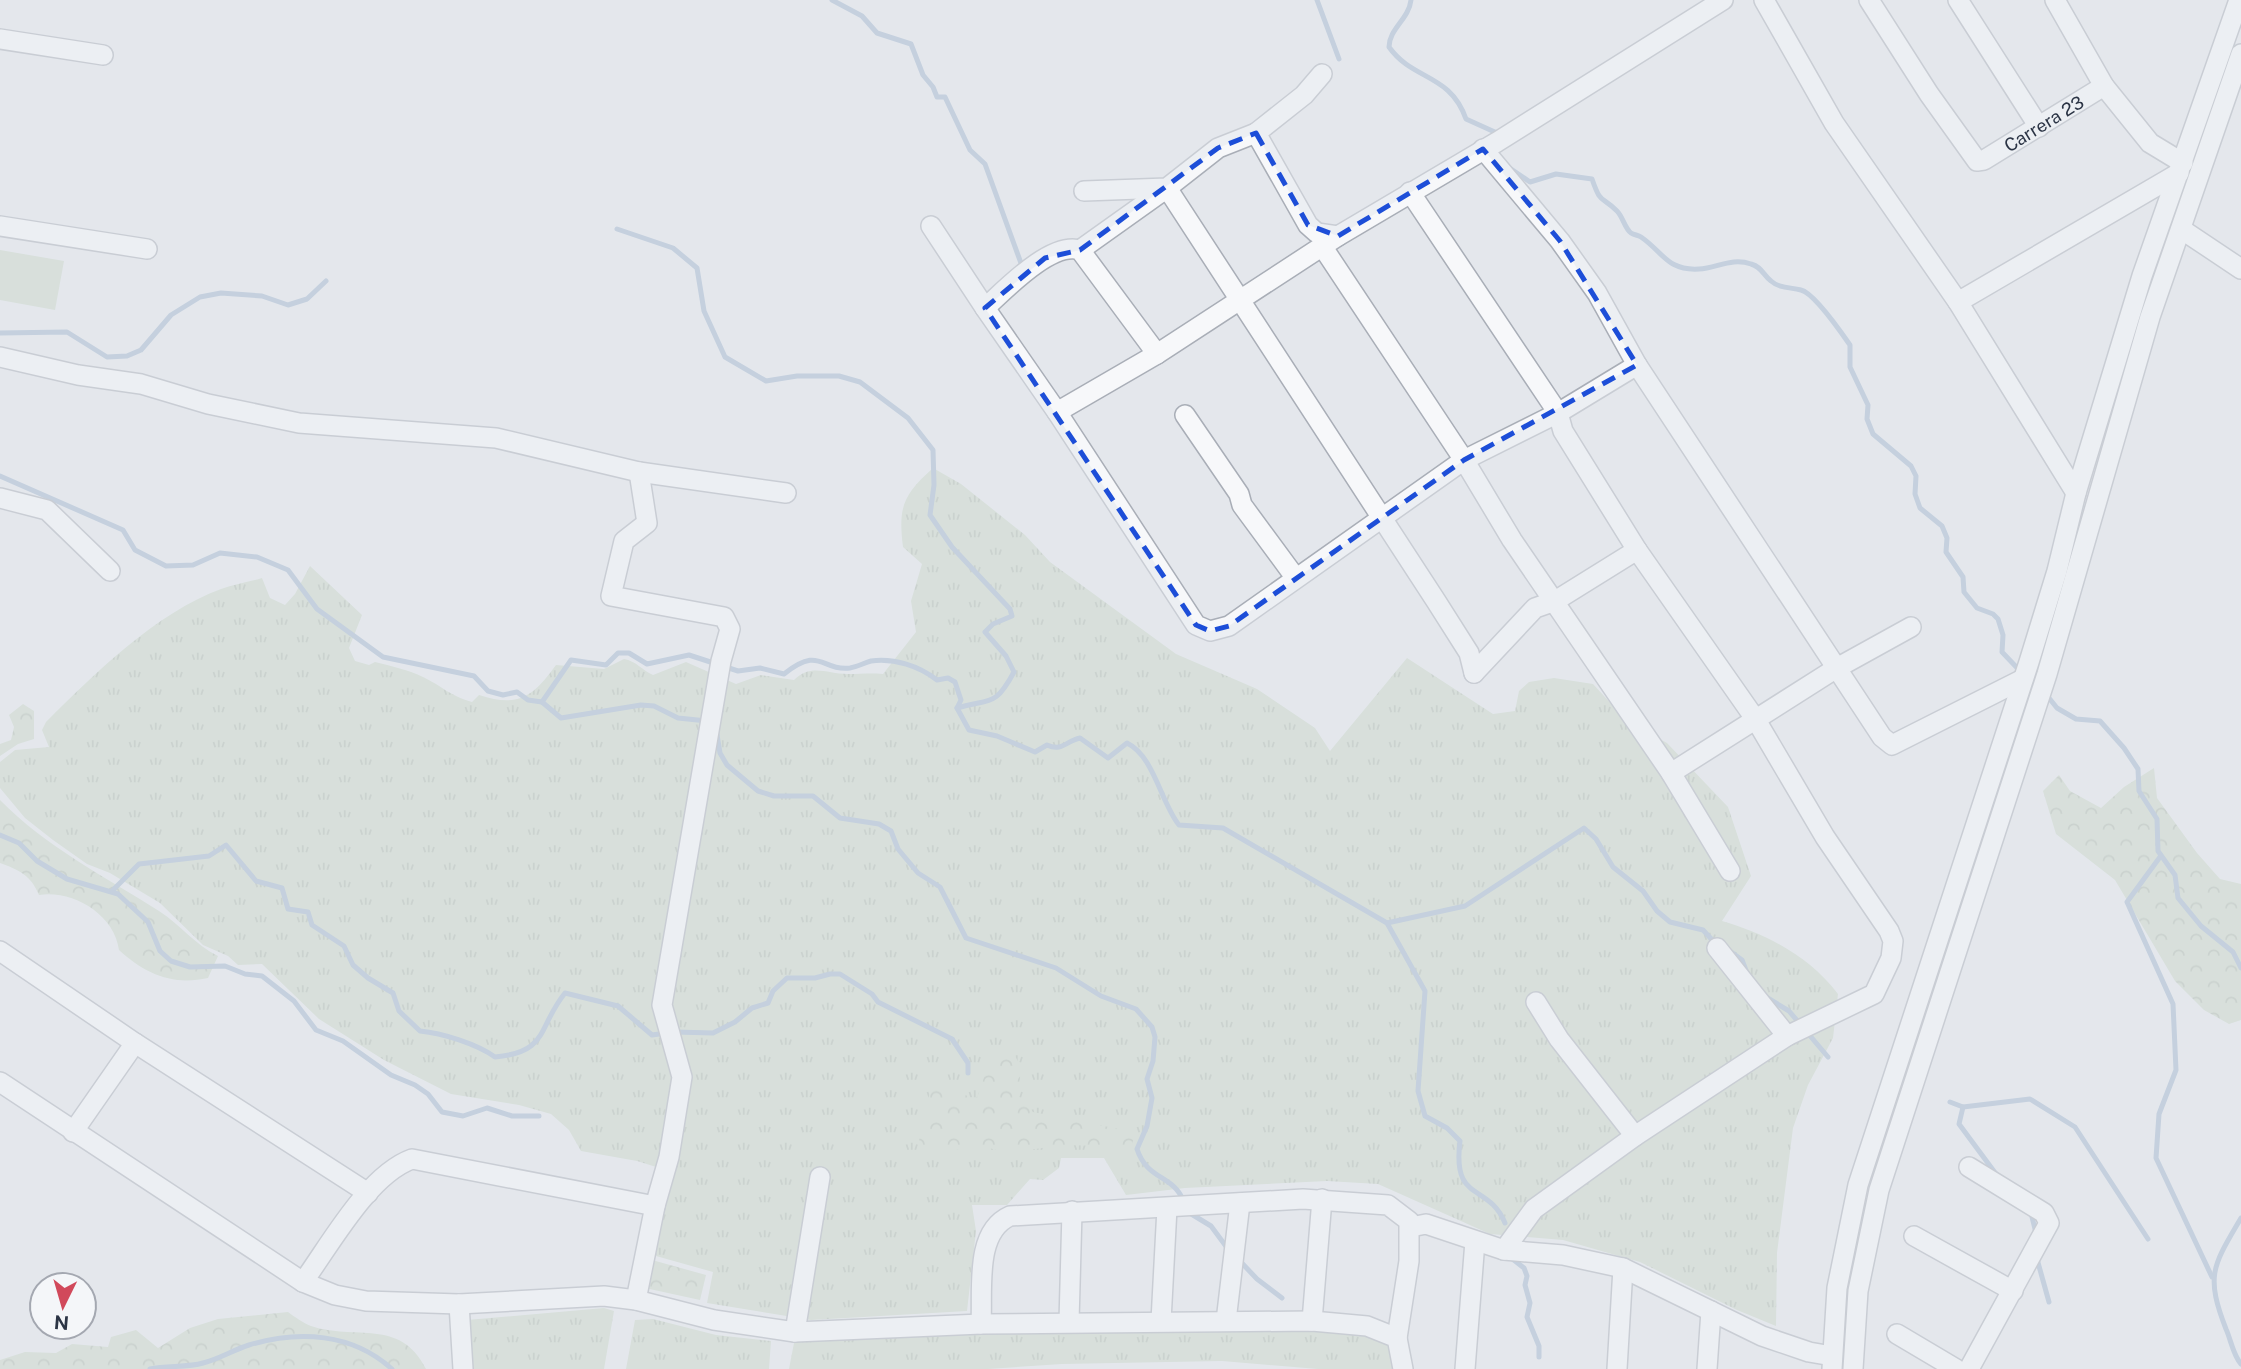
<svg xmlns="http://www.w3.org/2000/svg" width="2241" height="1369" viewBox="0 0 2241 1369" font-family="'Public Sans',sans-serif">
	<defs>
		<pattern id="grass-tufts" width="24" height="20" patternUnits="userSpaceOnUse" patternTransform="scale(1.75)"><rect width="24" height="20" fill="#c9d6c5"/><path d="M3 7l-1-3M5 7V3M7 7l1-3M15 17l-1-3M17 17v-4M19 17l1-3" fill="none" stroke="#adb8ab"/></pattern>
		<pattern id="forest-crowns" width="20" height="18" patternUnits="userSpaceOnUse" patternTransform="scale(1.75)"><rect width="20" height="18" fill="#c9d6c5"/><path d="M2 6a3 3 0 1 1 6 0M12 15a3 3 0 1 1 6 0" fill="none" stroke="#adb8ab"/></pattern>
	</defs>
	<rect width="100%" height="100%" fill="#e4e7ec"/>
	<!-- grass -->
	<g fill="url(#grass-tufts)">
		<path d="M933,468L961,484L1025,535L1050,562L1176,654L1257,689L1315,728L1330,751L1407,658L1493,714L1515,711L1519,691L1529,682L1554,678L1593,684L1627,721L1667,743L1728,807L1751,876L1722,921C1767,934 1809,956 1838,994L1833,1038L1808,1085L1793,1128L1777,1253L1776,1326L1737,1310L1640,1262L1563,1240L1490,1234L1378,1184L1327,1181L1185,1188L1126,1195L1104,1158H1061L1059,1168L1043,1180L1030,1179L1007,1205H972L976,1231L967,1311L811,1320L707,1303L713,1272L656,1256L669,1171L637,1161L581,1151L569,1130L551,1114L519,1105L451,1094L384,1060L319,1019L262,964L238,965L228,956L203,945L160,903L110,873L87,864L53,840L25,818L0,788V762L15,750L49,747L42,730L46,722C93,675 157,612 221,589C234,584 249,582 262,578L270,598L285,605L295,594L310,566L362,615L349,648L355,661L369,665L375,662C391,666 409,670 423,677C442,686 450,696 472,702L479,695C518,708 533,697 556,665L604,669L624,659C636,661 642,670 653,675L686,662L736,684L761,675L794,680C811,663 827,674 848,674C860,674 871,673 883,674L916,632L911,601L922,564L903,547C898,507 903,495 933,468Z"/>
		<path d="M604,1308L614,1311L604,1369H470L467,1320Z"/>
		<path d="M653,1319L716,1335L771,1341L769,1369H626L635,1320Z"/>
		<path d="M1124,1326L1361,1332L1390,1342L1398,1369H1318L1222,1361L1062,1364L988,1369H789L794,1343L813,1339Z"/>
	</g>
	<!-- forest -->
	<g fill="url(#forest-crowns)">
		<path d="M23,704L34,711V739L18,744L0,756V744L11,740L14,727L9,715Z"/>
		<path d="M2154,768L2157,798L2197,853L2220,879L2241,884V1020L2229,1024L2204,1010L2175,981L2115,880L2056,834L2043,791L2059,775L2070,791L2101,808L2124,787Z"/>
		<path d="M0,800C46,847 104,876 159,911C181,925 195,945 218,956L208,978C173,986 145,974 119,950C114,914 73,890 39,895C31,875 19,870 0,863Z"/>
		<path d="M1014,1054L1021,1067L1018,1099L1033,1112L1124,1130L1134,1135L1131,1150L1111,1152L1103,1146L1063,1145L1008,1153L985,1147L916,1154L933,1078L975,1100C985,1085 983,1070 991,1055Z"/>
		<path d="M652,1260L706,1275L700,1300L645,1288Z"/>
		<path d="M288,1312C295,1317 303,1323 311,1326C355,1341 400,1317 426,1369H0V1360L25,1352L56,1353L72,1344L108,1347L111,1337L136,1330L158,1348L190,1328L218,1319Z"/>
	</g>
	<!-- pitch -->
	<path fill="#c9d6c5" d="M0,250L64,261L55,310L0,300Z"/>
	<g fill="none" stroke-linecap="round" stroke-linejoin="round">
		<!-- stream -->
		<g stroke="#9fb4cc" stroke-width="5">
			<path d="M832,0L862,16L877,33L911,44L923,75L933,87L937,97H945L970,150L985,164L1022,266"/>
			<path d="M1317,0L1339,59"/>
			<path d="M1411,0C1409,19 1389,29 1389,47C1413,81 1450,73 1466,119L1497,133L1500,137"/>
			<path d="M1511,169L1530,182L1556,174L1592,179C1601,205 1601,195 1617,211C1623,217 1625,229 1631,233C1634,235 1638,235 1641,237C1663,252 1667,271 1699,269C1717,268 1732,257 1751,264C1762,267 1763,275 1771,281C1780,289 1791,287 1801,290C1814,293 1841,332 1850,345V367L1868,405L1867,419L1873,434L1911,466L1916,476L1915,494L1920,508L1942,526L1947,538L1946,552L1963,577L1964,592L1977,608L1993,614L1998,619L2003,635L2002,652L2022,673"/>
			<path d="M617,229L673,248L697,268L704,311L725,357L766,381L797,376H839L860,382L908,418L933,450L934,485L930,515L952,547L1010,609L1012,616L993,624L985,632L1006,656L1014,672C995,707 992,698 957,708"/>
			<path d="M0,333L67,332L107,357L127,356L141,350L171,315L200,297L221,293L262,296L288,305L307,299L326,281"/>
			<path d="M0,476L123,530L135,550L166,566L193,565L220,553L257,557L288,570L317,609L383,657L474,676L488,691L503,695L517,692L528,700L542,702L571,660L606,665L618,653H629L647,664L689,655L738,671L760,668L784,674C821,645 820,671 850,668C857,667 864,663 871,661C895,658 919,666 937,680L948,678L955,682L961,700L957,708L969,730L997,736L1035,752L1047,745C1062,752 1066,741 1080,738L1108,758L1127,743C1154,756 1161,803 1179,825L1223,828L1387,923L1425,991L1418,1091L1425,1116L1447,1128L1460,1141C1452,1204 1488,1182 1505,1223"/>
			<path d="M2045,693L2057,708L2076,719L2100,721L2124,748L2138,769L2139,791L2157,819L2158,851L2175,875L2178,898L2201,926L2233,952L2241,968"/>
			<path d="M542,702L561,718L641,705L654,706L678,718L707,721"/>
			<path d="M716,729L720,753L727,765L758,791L774,796H813L840,818L879,824L891,831L898,849L918,873L940,887L966,938L1056,968L1101,996L1136,1009L1152,1027L1155,1037L1153,1061L1147,1079L1152,1098L1147,1126L1137,1149C1147,1180 1173,1175 1183,1200"/>
			<path d="M0,835L19,843L37,861L67,879L118,894L148,922L160,951L171,961L190,967L225,966L245,974L262,976L294,1001L316,1030L343,1041L391,1075L415,1085L428,1094L442,1112L463,1116L487,1108L512,1116H539"/>
			<path d="M2160,857L2127,902L2173,1004L2176,1070L2159,1114L2156,1158L2212,1277"/>
			<path d="M112,891L139,864L209,856L226,845L256,881L282,888L288,909L308,912L312,925L344,946L353,965L368,978L393,993L399,1011L420,1031C442,1033 477,1044 495,1057C549,1052 537,1028 565,993L618,1006L652,1035L666,1033"/>
			<path d="M1387,923L1465,906L1584,828L1596,839L1613,867L1643,891L1657,911L1670,922L1703,930L1715,943"/>
			<path d="M1727,949L1742,960L1747,973"/>
			<path d="M1766,997L1789,1011L1828,1057"/>
			<path d="M675,1032L713,1033L735,1022L752,1008L768,1003L773,991L787,978H815L830,974H840L872,994L878,1002L952,1039L968,1063V1073"/>
			<path d="M1950,1102L1963,1107L1959,1124L1996,1174"/>
			<path d="M1963,1107L2030,1099L2075,1127L2148,1239"/>
			<path d="M1188,1212L1211,1226L1228,1249"/>
			<path d="M2031,1213L2036,1233"/>
			<path d="M2241,1218C2213,1266 2205,1275 2226,1329C2231,1340 2233,1355 2241,1364"/>
			<path d="M1510,1257L1524,1268L1527,1276L1525,1285L1530,1303L1527,1317L1539,1346V1357"/>
			<path d="M1238,1259L1257,1279L1282,1298"/>
			<path d="M2037,1259L2049,1302"/>
			<path d="M150,1369C167,1365 187,1368 203,1363C219,1359 233,1350 249,1345C299,1330 352,1333 392,1369"/>
		</g>
		<!-- minor casing -->
		<g stroke="#a9aeb7" stroke-width="22">
			<g id="minor">
				<path d="M1764,0L1834,123L1958,302L2076,493"/>
				<path id="s1" d="M1869,0L1929,94L1977,161L1984,160L2104,86"/>
				<path d="M1958,0L2039,127"/>
				<path d="M2055,0L2104,86L2150,143L2183,163"/>
				<path d="M0,39L103,55"/>
				<path d="M1322,74L1304,95L1256,133L1308,225L1317,233L1338,236"/>
				<path d="M1483,149L1560,241L1597,293L1637,365L1882,737L1892,745L2023,679"/>
				<path d="M1084,191L1167,188L1218,148L1256,133"/>
				<path d="M0,226L147,249"/>
				<path d="M931,226L985,308C1005,290 1051,241 1080,250L1157,354"/>
				<path d="M2181,229L2241,269"/>
				<path d="M1322,246L1464,460L1512,540L1671,773L1730,871"/>
				<path d="M1080,250L1167,188L1436,601L1469,653L1474,673"/>
				<path d="M1958,302L2179,173"/>
				<path d="M985,308L1057,412L1196,625L1210,631L1229,626L1464,460L1558,413L1410,192"/>
				<path d="M0,357L78,375L141,384L208,404L299,423L496,438L639,472L786,493"/>
				<path d="M1057,412L1157,354L1338,236L1497,142L1723,0"/>
				<path d="M1185,415L1239,494L1242,505L1295,577"/>
				<path d="M0,498L47,510L110,571"/>
				<path d="M1474,673L1535,608L1555,601L1637,550"/>
				<path d="M1671,773L1835,669L1911,627"/>
				<path d="M1717,948L1787,1036"/>
				<path d="M0,951L135,1043L368,1193"/>
				<path d="M1536,1002L1559,1039L1635,1136"/>
				<path d="M0,1082L303,1282L335,1295L366,1301L459,1304L604,1296L636,1300L714,1320L795,1332L981,1324L1312,1321L1367,1326L1397,1338L1403,1369"/>
				<path d="M73,1132L135,1043"/>
				<path d="M1411,1227L1426,1224L1504,1250L1563,1255L1623,1268L1762,1336L1809,1352L1832,1356"/>
				<path d="M1914,1236L2013,1291"/>
				<path d="M1504,1250L1534,1209L1635,1136L1787,1036L1874,994L1891,958L1893,941L1889,931L1825,837L1756,720L1637,550L1563,431L1558,413L1637,365"/>
				<path d="M303,1282C330,1245 368,1175 412,1159L655,1206"/>
				<path d="M636,1300L655,1206L669,1157L682,1077L662,1005L721,661L730,629L724,617L611,596L624,541L647,523L639,472"/>
				<path d="M459,1304L463,1369"/>
				<path d="M1161,1321L1167,1208"/>
				<path d="M1226,1321L1240,1203"/>
				<path d="M1312,1321L1322,1199"/>
				<path d="M1069,1322L1072,1211"/>
				<path d="M981,1324C983,1290 974,1232 1010,1216L1303,1199L1388,1205L1409,1221V1261L1397,1338"/>
				<path d="M795,1332L820,1177"/>
				<path d="M1897,1334L1956,1369"/>
				<path d="M1465,1369L1475,1241"/>
				<path d="M1617,1369L1623,1268"/>
				<path d="M1707,1369L1711,1311"/>
				<path d="M1832,1369L1837,1288L1858,1185L2029,662L2057,571L2076,493L2142,276L2239,0"/>
				<path d="M1853,1369L1858,1291L1879,1190L2047,674L2150,317L2241,54"/>
				<path d="M1969,1369L2049,1223L2044,1213L1969,1167"/>
			</g>
		</g>
		<!-- minor -->
		<use href="#minor" stroke="#f7f8fa" stroke-width="19"/>
	</g>
	<!-- marked area -->
	<path d="M0 0H2241V1369H0ZM1256,133L1308,225L1338,236L1483,149L1560,241L1637,365L1464,460L1229,626L1210,631L1196,625L985,308L1045,258L1080,250L1218,148Z" fill="#e4e7ec" fill-opacity=".55" fill-rule="evenodd"/>
	<path fill="none" stroke="#1d4ed8" stroke-width="5" stroke-dasharray="14 9" stroke-linejoin="round" d="M1256,133L1308,225L1338,236L1483,149L1560,241L1637,365L1464,460L1229,626L1210,631L1196,625L985,308L1045,258L1080,250L1218,148Z"/>
	<g text-anchor="middle" dominant-baseline="central" stroke-width="7" stroke-linejoin="round" paint-order="stroke">
		<!-- street labels -->
		<g font-size="18" fill="#2b3445" stroke="#f4f6f9">
			<text stroke="none"><textPath href="#s1" startOffset="271">Carrera 23</textPath></text>
		</g>
	</g>
	<!-- north arrow -->
	<g transform="translate(63 1306) rotate(185)"><circle r="33" fill="#f4f6f9" stroke="#a4a8b1" stroke-width="2"/>
	<path d="M0-5L12 26L0 18L-12 26Z" fill="#d1495b"/>
	<text y="-10" font-size="19" font-weight="bold" text-anchor="middle" fill="#2b3445">N</text>
	</g>
</svg>
